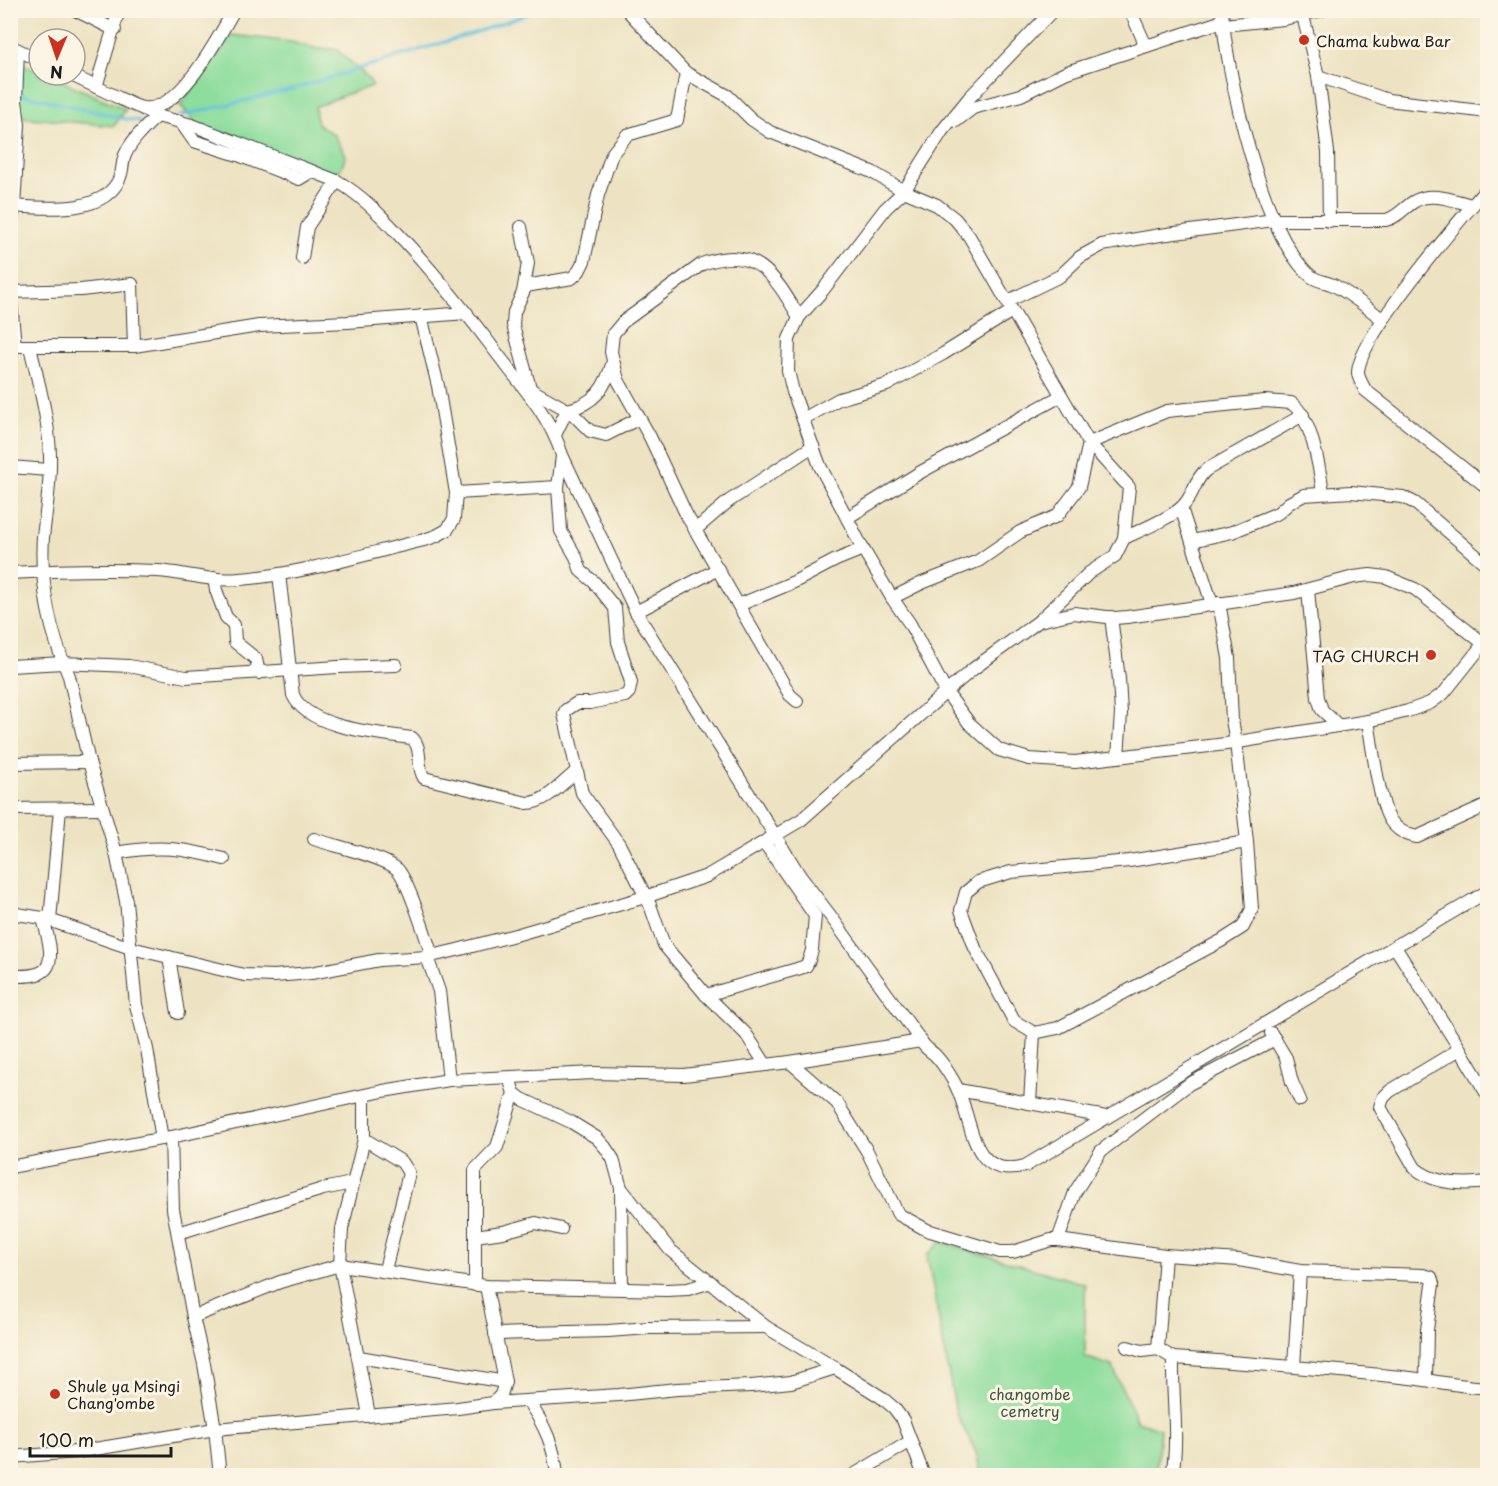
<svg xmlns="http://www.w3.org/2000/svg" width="1498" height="1486" viewBox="0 0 1498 1486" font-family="'Playpen Sans',sans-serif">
	<rect width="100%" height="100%" fill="#fcf5e5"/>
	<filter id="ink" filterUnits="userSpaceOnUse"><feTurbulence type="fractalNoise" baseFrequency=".0167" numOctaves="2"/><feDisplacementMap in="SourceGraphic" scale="12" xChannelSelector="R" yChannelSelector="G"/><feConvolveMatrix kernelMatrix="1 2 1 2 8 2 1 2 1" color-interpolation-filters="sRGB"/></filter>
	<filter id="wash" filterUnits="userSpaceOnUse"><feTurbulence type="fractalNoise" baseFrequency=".008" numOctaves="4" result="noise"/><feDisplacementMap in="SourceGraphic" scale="24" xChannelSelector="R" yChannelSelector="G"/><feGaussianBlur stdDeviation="1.35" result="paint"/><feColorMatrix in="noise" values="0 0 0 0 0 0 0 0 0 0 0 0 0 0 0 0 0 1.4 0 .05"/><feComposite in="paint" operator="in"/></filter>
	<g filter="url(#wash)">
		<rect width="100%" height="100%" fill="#ede3c2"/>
		<!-- green -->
		<g fill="#8ddd9c" stroke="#547c5c" stroke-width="1.5">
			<path d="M232,35L291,42L318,49H336L368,78L373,86L347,94L315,107L317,123L334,135L346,155L341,169L328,177L204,132L180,105Z"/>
			<path d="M10,59L39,71V75H47L126,109L114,126L11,116Z"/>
			<path d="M941,1242L1085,1284V1357L1112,1366L1137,1421L1160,1429L1156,1475H981L976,1452L956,1413L927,1255Z"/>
		</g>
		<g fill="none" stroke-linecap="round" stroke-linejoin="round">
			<!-- stream -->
			<g stroke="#61c0df" stroke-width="3">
				<path d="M20,94L126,119L141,121"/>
				<path d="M180,116L294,89L477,32L538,10"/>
			</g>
		</g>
	</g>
	<g filter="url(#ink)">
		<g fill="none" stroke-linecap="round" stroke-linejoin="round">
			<!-- minor casing -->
			<g stroke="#3b3a35" stroke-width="14">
				<g id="minor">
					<path d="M75,10L115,30"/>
					<path d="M627,10L686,73L728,96L751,119L770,132L872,172L904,191L937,205L955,219L969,236L1089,443L1129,487L1124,538L1115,556L1089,573L1040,620"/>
					<path d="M1053,10L969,98L942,131L904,191L885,209L823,290L799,317L789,339L788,371L793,392L820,466L863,549L892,598L910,624L946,692L973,669L1039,621L1074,613L1115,618L1127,617L1294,593L1354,577L1370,575L1386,577L1415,589L1488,647"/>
					<path d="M1130,10L1146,46"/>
					<path d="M1222,10C1226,72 1263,239 1312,277C1319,282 1330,282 1337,287C1353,296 1368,308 1382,319"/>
					<path d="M1303,16L1318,76L1328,152L1329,221"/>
					<path d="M1223,25L1284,19L1322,10"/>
					<path d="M10,46L39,60"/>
					<path d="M71,75C88,83 105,91 121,99C128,102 136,107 143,108C179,114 219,36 234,10"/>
					<path d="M1318,76L1388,100L1488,112"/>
					<path d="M96,87L119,10"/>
					<path d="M141,108L157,116L192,125L337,181C361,195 380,214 399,235C432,270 461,306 490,344C516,380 549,412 562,455L636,612L800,876L832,918L921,1041"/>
					<path d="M180,121L194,141L238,155L299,179L312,171"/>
					<path d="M956,121L973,108L1021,95L1067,72L1223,21"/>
					<path d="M1488,187C1461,219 1358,337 1358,373C1358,378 1363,385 1365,390L1488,488"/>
					<path d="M10,206C43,208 105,216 120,177C123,170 122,162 125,155C132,139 146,127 157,116"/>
					<path d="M521,227L528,263L523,292"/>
					<path d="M10,232L14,206L19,125L16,101L18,50"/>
					<path d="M302,258L307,227L337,181"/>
					<path d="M10,291L15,346"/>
					<path d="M10,292L81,290L132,284L134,346"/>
					<path d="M1008,301L1060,276L1080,257L1102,245L1160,235L1274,220H1386C1399,217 1404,207 1415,201C1432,191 1455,201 1472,205"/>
					<path d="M10,346H134L259,326L348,322L467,313"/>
					<path d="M30,347C38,381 49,420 50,455C51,482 46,510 43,537C40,584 50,633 69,676L89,762L116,853L126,901L136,1005L147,1049L162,1139"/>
					<path d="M528,388L571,412L590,431L606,435L638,419"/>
					<path d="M530,388L513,325L514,312L526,286L572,278L579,271L584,261L598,195L612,154L627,135L677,120L686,73"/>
					<path d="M803,419L839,399L887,385L943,354L1012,311"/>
					<path d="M555,435L567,410C594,404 606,388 613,361"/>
					<path d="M562,456L558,487L561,531L576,557L581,571L594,582L615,608L618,642L631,682L629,692L625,696L590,703H577L566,710L564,714L582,793L619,844L650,905L664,945L706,995L746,1034L766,1065"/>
					<path d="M10,467L49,470"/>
					<path d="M456,493L558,487"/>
					<path d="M1181,508L1212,604"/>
					<path d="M847,518L919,473L1061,396"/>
					<path d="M695,530L729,501L813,446"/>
					<path d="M1124,538C1139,531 1173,517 1183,506C1194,495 1194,480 1206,470L1303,415"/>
					<path d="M1192,541L1232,532L1278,513L1289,503L1304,495L1351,492L1403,497L1415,503L1488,566"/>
					<path d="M10,573C60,570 108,569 158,571C185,573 212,582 240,579C299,575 365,554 424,540L436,536L447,530L454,519L456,493L438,386L421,316"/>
					<path d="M279,574L293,695C308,729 379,733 412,738C423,748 416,766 424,778L527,803C546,803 563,782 577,771"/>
					<path d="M214,578L216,590L226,617L234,625L235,642L256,659L259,673"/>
					<path d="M1308,590L1318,698L1322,710L1339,726"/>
					<path d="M892,598L922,583L978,561L1020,532L1057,516L1079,487L1089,443L1167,411L1265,401L1291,403C1311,415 1320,470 1323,493"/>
					<path d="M1219,603L1229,658L1232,720L1236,742L1247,842L1252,909L1243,927L1221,941L1058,1028L1034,1033L1014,1021L975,948L961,910L966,892L978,882L1011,872L1129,861L1247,842"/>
					<path d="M739,605L794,582L836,560L863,549"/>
					<path d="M636,612L718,569"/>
					<path d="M1111,617L1119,679L1121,713L1118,757"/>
					<path d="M10,666L63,663L129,666L186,677L338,667L396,665"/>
					<path d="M797,701L790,695L686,514L650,437L618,380L611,352L613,334L623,322L702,264C756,244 774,275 799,317"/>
					<path d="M1368,721C1372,743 1379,804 1390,820C1397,830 1405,835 1417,837L1488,805"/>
					<path d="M10,763L89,762"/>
					<path d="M10,809L102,808"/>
					<path d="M314,839C334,846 384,857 397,869C407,878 427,940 432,956"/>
					<path d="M116,853C160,845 182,848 224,859"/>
					<path d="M10,913L43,918L131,948L244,975L274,976L311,973L379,960L427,957L457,950L519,934L645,897L707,876L801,820L946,692L969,723L999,750L1029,759L1075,762L1226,744L1368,721L1408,711L1430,703L1444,693L1488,638"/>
					<path d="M50,920L60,809"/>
					<path d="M1395,947L1460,1049L1488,1096"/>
					<path d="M169,957L178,1013"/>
					<path d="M427,957L439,991L449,1080"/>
					<path d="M10,976C20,976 31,977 40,973C59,965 46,932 43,918"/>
					<path d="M706,995L797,969L806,966L809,960L812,950L815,916L764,842"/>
					<path d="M1271,1033L1286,1058L1292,1082L1300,1100"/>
					<path d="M1460,1049L1390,1091L1383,1098L1380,1107L1415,1168C1434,1184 1464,1185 1488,1182"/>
					<path d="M790,1062L837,1103L867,1151L898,1214L927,1230L1000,1252H1013L1051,1240H1058L1165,1255L1239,1260L1300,1271L1423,1275L1431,1277L1433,1284L1427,1330L1426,1380"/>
					<path d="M509,1078L514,1093L522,1099L571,1122L597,1138L605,1147L613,1159L621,1188L670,1250L766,1327L835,1368L881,1397L894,1408L903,1420L924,1476"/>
					<path d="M958,1090L1106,1117"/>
					<path d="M364,1096V1139L342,1229L340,1265L369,1415"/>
					<path d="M1030,1103L1034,1033"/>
					<path d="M171,1137L173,1209L193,1317L204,1364L215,1429L220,1476"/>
					<path d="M364,1139L402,1162L409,1173L385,1270"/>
					<path d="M10,1167L171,1137L383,1091L449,1080L594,1073L684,1075L790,1062L921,1041C924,1047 929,1050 934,1054C943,1063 953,1079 958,1090C973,1124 972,1181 1025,1166L1488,891"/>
					<path d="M621,1188L622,1288"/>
					<path d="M178,1233L323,1189L352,1183"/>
					<path d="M475,1236L503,1232L536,1223L561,1229"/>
					<path d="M1058,1240L1075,1192L1101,1151L1189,1084L1275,1039"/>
					<path d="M475,1285V1170L497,1147L514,1093"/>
					<path d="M486,1286L505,1382L501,1395L493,1403"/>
					<path d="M193,1317L280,1282L340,1265L486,1286L667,1290L688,1289L711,1282"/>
					<path d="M495,1334L608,1331L649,1328L766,1327"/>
					<path d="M1127,1347L1142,1351L1158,1349L1173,1358C1249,1363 1325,1369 1401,1377C1430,1380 1458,1386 1488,1388"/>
					<path d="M1158,1349L1165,1255"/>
					<path d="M359,1357L505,1382"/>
					<path d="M1294,1366L1300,1271"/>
					<path d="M528,1401C544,1424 555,1447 557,1476"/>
					<path d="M10,1457L77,1452L215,1429L458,1408L493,1403L619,1395L677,1389L751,1386L791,1382L835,1368"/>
					<path d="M852,1476L911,1441"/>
					<path d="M1172,1476C1179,1437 1172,1397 1173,1358"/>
				</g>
			</g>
			<!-- minor -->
			<use href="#minor" stroke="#fff" stroke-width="12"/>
		</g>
	</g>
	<!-- markers -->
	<g fill="#c8321e" stroke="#fcf5e5" stroke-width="2">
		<circle cx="1304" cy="40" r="6"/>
		<circle cx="1431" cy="655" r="6"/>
		<circle cx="55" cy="1394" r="6"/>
	</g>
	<g text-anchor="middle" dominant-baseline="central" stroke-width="6" stroke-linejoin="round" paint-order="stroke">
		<!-- poi labels -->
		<g font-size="15" fill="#1c1c1c" stroke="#fcf5e5" text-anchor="start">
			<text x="1316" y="40">Chama kubwa Bar</text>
			<text x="1419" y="655" text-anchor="end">TAG CHURCH</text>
			<text x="67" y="1385">Shule ya Msingi<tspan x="67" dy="17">Chang'ombe</tspan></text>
		</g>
		<!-- park labels -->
		<g font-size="15" fill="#3e5642" stroke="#fcf5e5">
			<text x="1030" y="1393">changombe<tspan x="1030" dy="17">cemetry</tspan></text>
		</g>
	</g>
	<!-- margin -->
	<rect width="1498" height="1486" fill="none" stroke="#fcf5e5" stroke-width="36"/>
	<!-- north arrow -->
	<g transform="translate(57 57) rotate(182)"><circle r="28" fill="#fcf5e5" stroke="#a29e95" stroke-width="1.5"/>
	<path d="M0-4.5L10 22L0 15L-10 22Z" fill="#c8321e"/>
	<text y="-9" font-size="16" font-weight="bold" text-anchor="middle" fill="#1c1c1c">N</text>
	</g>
	<!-- scale -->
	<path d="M30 1447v9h141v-9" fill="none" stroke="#1c1c1c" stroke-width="3"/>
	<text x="39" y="1447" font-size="18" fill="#1c1c1c" stroke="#fcf5e5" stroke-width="4.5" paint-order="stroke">100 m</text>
</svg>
